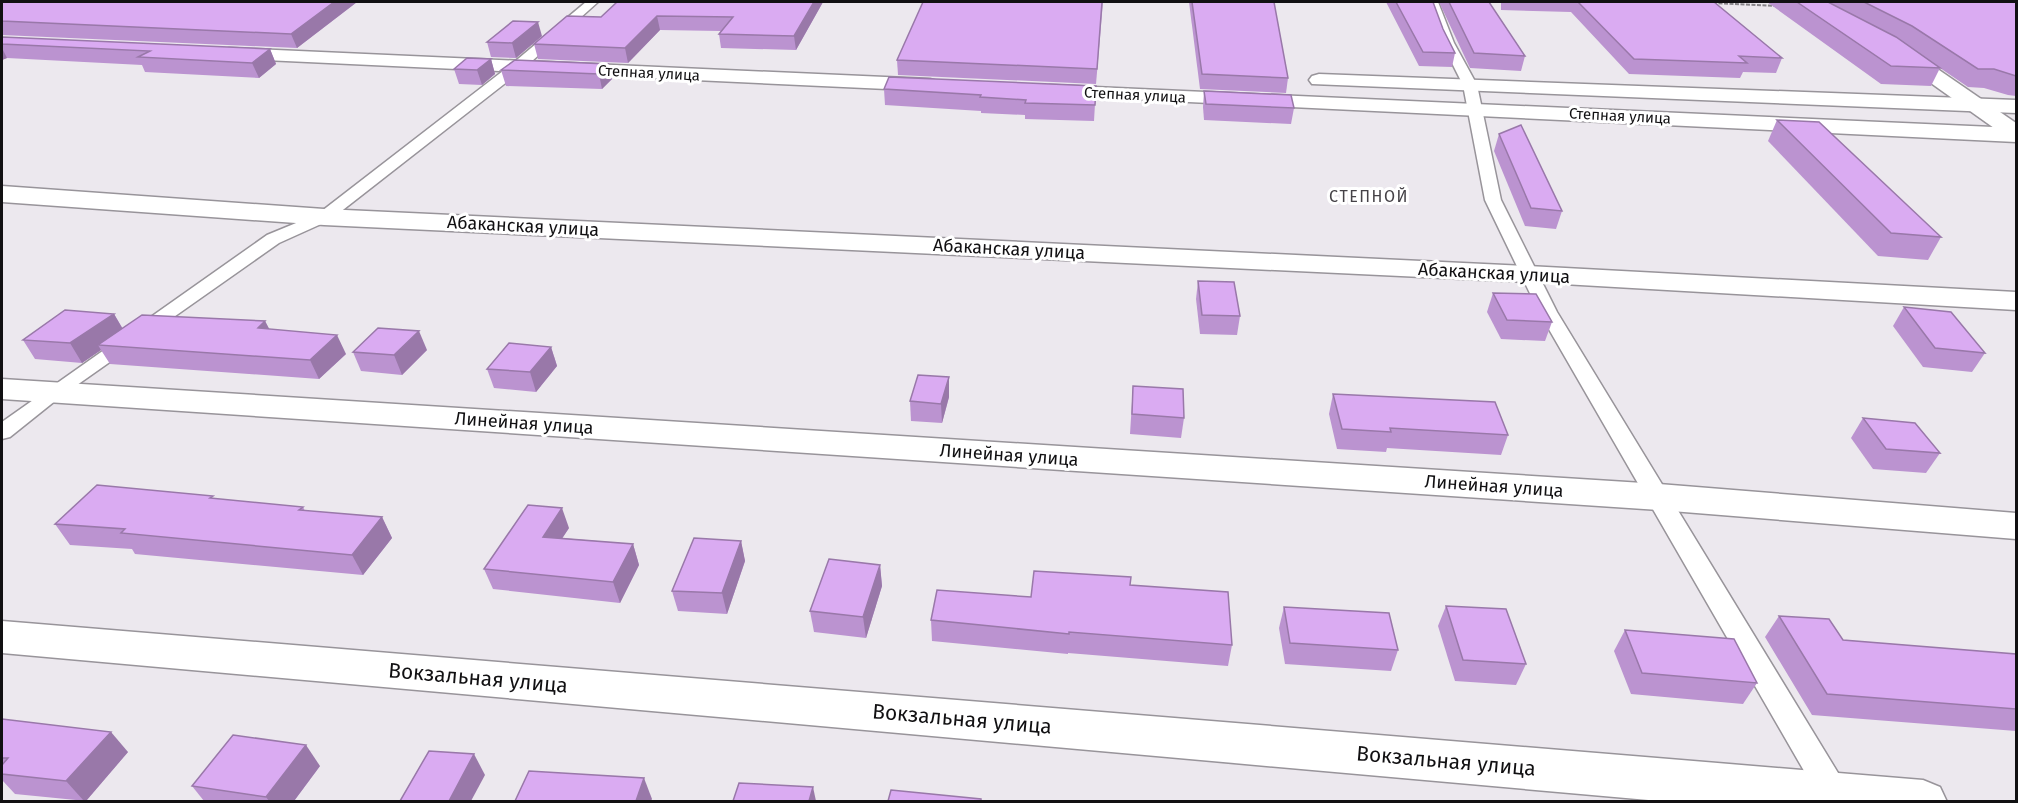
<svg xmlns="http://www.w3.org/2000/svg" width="2018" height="803" viewBox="0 0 2018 803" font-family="'Fira Sans',sans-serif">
	<rect width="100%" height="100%" fill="#ece8ee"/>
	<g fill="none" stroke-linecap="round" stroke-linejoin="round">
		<!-- lane casing -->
		<g stroke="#98949a" stroke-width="3">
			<g id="lane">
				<path d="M586,2H598L522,70L330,220L279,243L60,397L10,437L2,439V422L267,235L318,214L512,64Z"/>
				<path d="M1427,2H1438L1454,43L1477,85L1501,200L1557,312L1846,786L1850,796L1848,802H1822L1539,312L1485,200L1463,85L1442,43Z"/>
			</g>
		</g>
		<!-- street casing -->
		<g stroke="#98949a" stroke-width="3">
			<g id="street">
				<path d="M229,48L930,79L937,81L940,85L937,89L930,91L222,58L219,54L222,50Z"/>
				<path d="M1319,74L2016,100V113L1312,84L1309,80L1312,76Z"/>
				<path d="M1050,85L2016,128V142L1043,95L1039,91L1043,87Z"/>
				<path d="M2,186L324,209L1528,266L2016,292V310L1528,282L324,225L2,202Z"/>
				<path d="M2,379L1659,484L2016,513V539L1659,510L2,399Z"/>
				<path d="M2,621L1923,780L1940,787L1947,802H1671L2,653Z"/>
			</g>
		</g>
		<!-- primary casing -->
		<g stroke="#98949a" stroke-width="3">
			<path id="primary" d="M1900,46L1907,48L2016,123V140L2008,138L1893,56L1890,52L1893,48Z"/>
		</g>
		<!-- path -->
		<path stroke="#868388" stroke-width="2" stroke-dasharray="4 1.5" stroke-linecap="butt" d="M1713,3L1777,6"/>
		<!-- lane -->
		<use href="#lane" fill="#fff" fill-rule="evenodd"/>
		<!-- street -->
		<use href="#street" fill="#fff" fill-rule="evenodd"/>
		<!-- primary -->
		<use href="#primary" fill="#fff" fill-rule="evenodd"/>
	</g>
	<!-- wall -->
	<g fill="#bb93d0">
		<path d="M2,2H357L297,48L2,35Z"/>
		<path d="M617,2H823L796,50L721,48L719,34L721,31L660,30L628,63L538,59L534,44L601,17Z"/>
		<path d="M1103,2L1096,84L898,75L897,60Z"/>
		<path d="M1189,2H1274L1288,78L1286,93L1200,89Z"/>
		<path d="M1386,2H1433L1443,29L1455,53L1452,67L1419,66Z"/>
		<path d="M1439,2H1489L1525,56L1521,71L1470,68Z"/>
		<path d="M1501,2H1714L1782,58L1776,73L1743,72L1740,78L1629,74L1571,12L1501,10Z"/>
		<path d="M1767,2H2016V96L2008,95L1984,88L1968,87L1940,68L1931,86L1881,84Z"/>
		<path d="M542,36L516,58L491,57L487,42Z"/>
		<path d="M2,37L270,49L276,64L259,78L145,72L142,65L7,58L2,60Z"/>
		<path d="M491,59L495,74L482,85L459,84L454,69Z"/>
		<path d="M608,64L612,79L602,89L506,86L501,70Z"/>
		<path d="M1096,86L1094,121L1025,119V115L981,113V111L885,105L884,89Z"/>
		<path d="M1204,91L1294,108L1291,124L1204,120L1203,107Z"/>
		<path d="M1777,120L1941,237L1928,260L1878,256L1768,141Z"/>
		<path d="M1499,134L1562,211L1556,229L1525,226L1494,151Z"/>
		<path d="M1198,281L1240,316L1237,335L1200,334L1196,299Z"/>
		<path d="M1493,293L1552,322L1545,341L1501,339L1487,312Z"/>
		<path d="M1904,307L1985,353L1972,372L1923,367L1893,326Z"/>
		<path d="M114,314L123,329L265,321L269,329L346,354L319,379L110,364L101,350L82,363L35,359L23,340Z"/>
		<path d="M551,347L557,366L536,392L494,388L487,369Z"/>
		<path d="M427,350L402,375L361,371L353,352Z"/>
		<path d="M949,377V397L942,423L911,421L910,401Z"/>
		<path d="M1133,386L1184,418L1181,438L1130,434Z"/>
		<path d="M1333,394L1508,435L1501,455L1387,448L1386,452L1337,449L1329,414Z"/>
		<path d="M1863,418L1940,453L1926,473L1873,469L1851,438Z"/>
		<path d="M303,507L305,511L382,517L392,538L363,575L135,554L132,549L70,545L55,524Z"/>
		<path d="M569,528L562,538L633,544L639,565L620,603L493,589L484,569Z"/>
		<path d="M741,541L745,561L727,614L678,611L672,591Z"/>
		<path d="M880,565L882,586L866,638L814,632L810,611Z"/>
		<path d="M1130,585L1232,645L1228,666L1068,653V654L932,641L931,620L1031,597Z"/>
		<path d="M1446,606L1526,664L1516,685L1455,681L1438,626Z"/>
		<path d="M1284,607L1398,650L1391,671L1285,664L1279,628Z"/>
		<path d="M1779,616L1843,640L2016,654V731L1812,715L1765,637Z"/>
		<path d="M1625,630L1757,683L1743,704L1631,694L1614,651Z"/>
		<path d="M2,719L128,752L86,801L15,794L2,780Z"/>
		<path d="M320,766L294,801H204L192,786Z"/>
	</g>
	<!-- shaded-wall -->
	<g fill="#9978a9">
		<path d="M334,2H357L297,48L291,34Z"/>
		<path d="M814,2H823L796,50L794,36Z"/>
		<path d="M657,16L660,30L628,63L625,48Z"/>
		<path d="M538,22L542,36L516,58L512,43Z"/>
		<path d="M2,48L7,58L2,60Z"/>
		<path d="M270,49L276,64L259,78L252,63Z"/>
		<path d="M491,59L495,74L482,85L477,70Z"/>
		<path d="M608,64L612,79L602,89L599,74Z"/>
		<path d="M114,314L125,333L98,345L101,350L82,363L70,343Z"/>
		<path d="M265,321L275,340L258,328Z"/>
		<path d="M419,331L427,350L402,375L394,355Z"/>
		<path d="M337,335L346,354L319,379L310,360Z"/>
		<path d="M551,347L557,366L536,392L530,372Z"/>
		<path d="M949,377V397L942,423L941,404Z"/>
		<path d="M562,508L569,528L550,557L543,537Z"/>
		<path d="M382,517L392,538L363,575L352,555Z"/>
		<path d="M741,541L745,561L727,614L722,593Z"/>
		<path d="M633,544L639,565L620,603L613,582Z"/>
		<path d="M880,565L882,586L866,638L863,617Z"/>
		<path d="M111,732L128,752L86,801H84L66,781Z"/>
		<path d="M306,745L320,766L294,801H269L266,797Z"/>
		<path d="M474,754L485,775L471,801H449Z"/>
		<path d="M644,778L652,799L651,801H636Z"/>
		<path d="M813,787L816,801H809Z"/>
	</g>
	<!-- building -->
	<g fill="#daabf2" stroke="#9978a9" stroke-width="1.5">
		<path d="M2,2H334L291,34L2,21Z"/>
		<path d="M617,2H814L794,36L719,34L733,17L657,16L625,48L534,44L567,16L601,17Z"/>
		<path d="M923,2H1102L1097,69L897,60Z"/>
		<path d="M1192,2H1274L1288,78L1202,74Z"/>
		<path d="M1396,2H1433L1443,29L1455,53L1423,52Z"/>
		<path d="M1449,2H1489L1525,56L1474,53Z"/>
		<path d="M1578,2H1714L1782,58L1739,56L1747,63L1634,59Z"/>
		<path d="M1797,2H1828L1896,37L1940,68L1891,66Z"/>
		<path d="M1864,2H2016V76L1994,69H1978L1912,26Z"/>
		<path d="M513,21L538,22L512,43L487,42Z"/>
		<path d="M2,37L270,49L252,63L138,57L150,51L2,44Z"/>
		<path d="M467,58L491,59L477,70L454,69Z"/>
		<path d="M515,60L608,64L599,74L501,70Z"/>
		<path d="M889,77L1096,86L1095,105L1025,103L1026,100L980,97L981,95L884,89Z"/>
		<path d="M1204,91L1291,95L1294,108L1206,104Z"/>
		<path d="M1777,120L1819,122L1941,237L1891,233Z"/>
		<path d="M1521,125L1562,211L1531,208L1499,134Z"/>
		<path d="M1198,281L1234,282L1240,316L1202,315Z"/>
		<path d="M1493,293L1536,294L1552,322L1507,320Z"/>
		<path d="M1904,307L1951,312L1985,353L1935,348Z"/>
		<path d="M65,310L114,314L70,343L23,340Z"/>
		<path d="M142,315L265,321L258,328L337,335L310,360L98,345Z"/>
		<path d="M378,328L419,331L394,355L353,352Z"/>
		<path d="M509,343L551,347L530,372L487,369Z"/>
		<path d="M918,375L949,377L941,404L910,401Z"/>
		<path d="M1133,386L1183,389L1184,418L1132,414Z"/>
		<path d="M1333,394L1495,402L1508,435L1390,428L1391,432L1342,429Z"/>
		<path d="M1863,418L1915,423L1940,453L1886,449Z"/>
		<path d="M97,485L213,496L210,498L303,507L299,510L382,517L352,555L121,533L125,529L55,524Z"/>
		<path d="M528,505L562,508L543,537L633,544L613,582L484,569Z"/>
		<path d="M694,538L741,541L722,593L672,591Z"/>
		<path d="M829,559L880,565L863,617L810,611Z"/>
		<path d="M1034,571L1131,577L1130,585L1228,592L1232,645L1069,632V634L931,620L937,590L1031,597Z"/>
		<path d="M1446,606L1506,609L1526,664L1463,660Z"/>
		<path d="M1284,607L1389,613L1398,650L1290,643Z"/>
		<path d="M1779,616L1829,619L1843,640L2016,654V709L1827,694Z"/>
		<path d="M1625,630L1734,639L1757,683L1642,673Z"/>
		<path d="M2,719L111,732L66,781L2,774V765L8,758H2Z"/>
		<path d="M233,735L306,745L266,797L192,786Z"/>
		<path d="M429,751L474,754L449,801H400Z"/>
		<path d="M529,771L644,778L636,801H515Z"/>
		<path d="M739,783L813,787L809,801H733Z"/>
		<path d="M891,790L981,799V801H888Z"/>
	</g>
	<g text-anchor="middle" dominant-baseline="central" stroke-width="6" stroke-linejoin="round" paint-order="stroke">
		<!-- far-street labels -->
		<g font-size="15" fill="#111012" stroke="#fff">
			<text transform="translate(649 73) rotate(3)">Степная улица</text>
			<text transform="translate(1135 95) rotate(3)">Степная улица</text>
			<text transform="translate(1620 116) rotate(3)">Степная улица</text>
		</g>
		<!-- far-neighbourhood labels -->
		<g font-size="16" letter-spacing="1.5" fill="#454247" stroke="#fff">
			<text x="1369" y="196">СТЕПНОЙ</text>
		</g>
		<!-- street labels -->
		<g font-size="18" fill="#111012" stroke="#fff">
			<text transform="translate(523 226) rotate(3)">Абаканская улица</text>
			<text transform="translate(1009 249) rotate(3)">Абаканская улица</text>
			<text transform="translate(1494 273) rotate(3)">Абаканская улица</text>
			<text transform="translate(524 423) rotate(4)">Линейная улица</text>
			<text transform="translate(1009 455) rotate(4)">Линейная улица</text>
			<text transform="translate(1494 486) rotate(4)">Линейная улица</text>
		</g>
		<!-- near-street labels -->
		<g font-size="21" fill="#111012" stroke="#fff">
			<text transform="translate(478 678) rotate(5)">Вокзальная улица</text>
			<text transform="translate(962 719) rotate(5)">Вокзальная улица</text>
			<text transform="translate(1446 761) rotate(5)">Вокзальная улица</text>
		</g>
	</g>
	<!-- border -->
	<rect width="2018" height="803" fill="none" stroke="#111012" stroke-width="6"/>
</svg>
